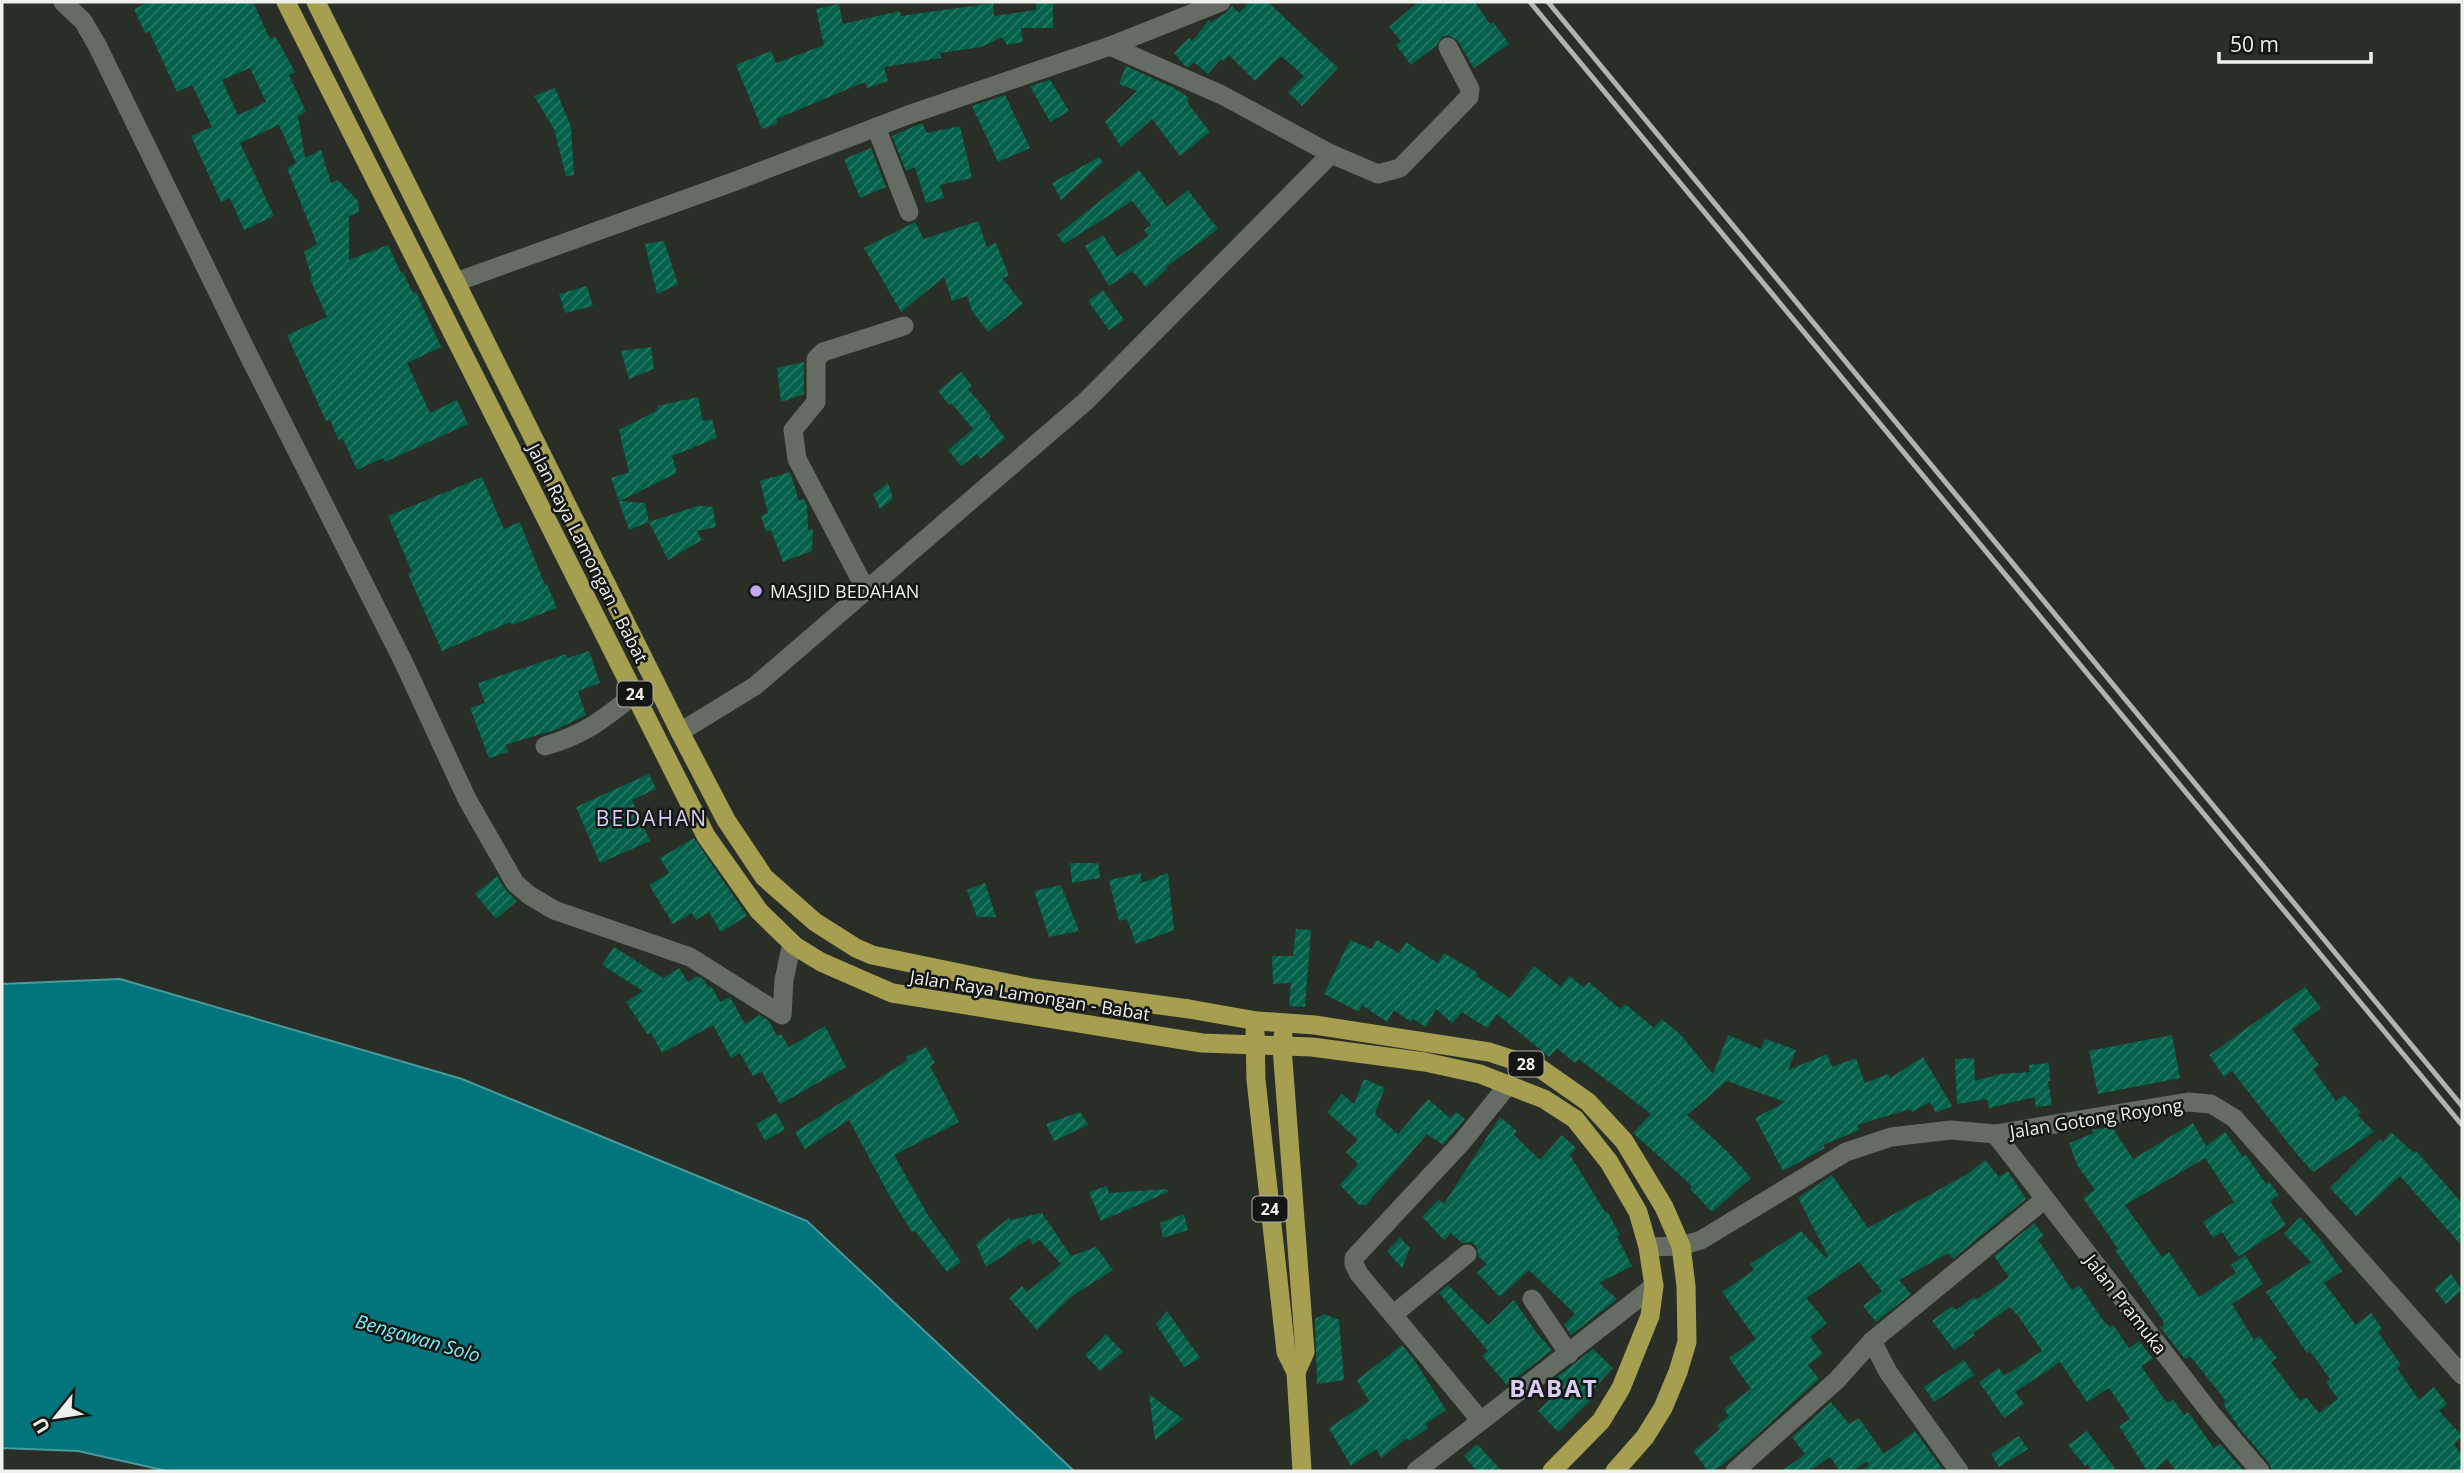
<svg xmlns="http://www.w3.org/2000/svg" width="2464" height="1473" viewBox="0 0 2464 1473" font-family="'Open Sans',sans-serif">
	<defs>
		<pattern id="building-hatch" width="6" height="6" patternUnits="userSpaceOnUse" patternTransform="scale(1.75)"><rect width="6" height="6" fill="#03614a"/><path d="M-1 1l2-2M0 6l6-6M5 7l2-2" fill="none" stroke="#287864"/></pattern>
	</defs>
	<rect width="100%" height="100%" fill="#292e26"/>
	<!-- water -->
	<path fill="#02757c" stroke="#489a9d" stroke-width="2" d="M120,979L462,1079L807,1221L1074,1471H167L78,1451L2,1448V984Z"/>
	<!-- building -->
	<g fill="url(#building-hatch)" fill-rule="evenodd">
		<path d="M150,2H253L270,39L275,36L295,72L289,75L306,112L298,116L305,158L321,150L331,183L338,180L358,201L359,212L349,216V260L388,245L401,273L403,272L413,293L416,292L441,347L407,363L430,413L457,400L468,424L385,462L383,458L357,470L343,439L339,441L330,420L326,421L287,335L327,317L310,279L312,278L304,252L317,244L287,168L296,163L279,125L240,143L274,216L244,230L230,198L221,202L191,136L212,127L192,85L177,92L149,31L145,33L134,9ZM250,68L266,102L238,115L222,80Z"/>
		<path d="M1249,2H1268L1338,68L1302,106L1288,92L1304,76L1281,56L1255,81L1229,55L1224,61L1221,59L1208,74L1194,62L1188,67L1185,66L1174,53L1189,38L1192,41L1209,20L1211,22L1226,13L1232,6L1239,13Z"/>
		<path d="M1418,2H1475L1490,24L1493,22L1509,44L1474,68L1458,41L1448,35L1442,37L1436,46L1411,65L1396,45L1401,41L1389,27Z"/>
		<path d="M993,3L994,16L1036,10V3H1053V28H1021L1023,42L1007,45L1002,37L981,47L940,53L941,58L884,67L888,81L867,88L865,82L776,119L778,123L762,129L736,65L771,51L776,63L824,45L816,9L839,4L843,24L900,11L901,16Z"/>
		<path d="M1126,66L1174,88L1188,97V103L1210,132L1180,156L1152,119L1121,147L1105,122L1137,91L1119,84Z"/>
		<path d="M1050,80L1069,111L1050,122L1030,86Z"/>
		<path d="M555,88L571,127L574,175L566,176L554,129L534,96Z"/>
		<path d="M1005,95L1030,148L998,162L972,106Z"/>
		<path d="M922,123L927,133L960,126L972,178L940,185L944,198L926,203L915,167L906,171L892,136Z"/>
		<path d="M871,148L886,187L860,198L844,159Z"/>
		<path d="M1099,157L1103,162L1061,200L1052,183Z"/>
		<path d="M1139,170L1167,207L1188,190L1218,229L1166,267L1167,269L1146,287L1132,271L1109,286L1085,246L1103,235L1117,257L1148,236L1144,230L1151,225L1132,201L1064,244L1057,235Z"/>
		<path d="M978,221L987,247L996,243L1009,276L1002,278L1023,304L988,332L972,311L967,296L952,301L944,277L901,312L864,248L915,222L924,239Z"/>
		<path d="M664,241L678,284L657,294L645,244Z"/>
		<path d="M587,286L593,306L565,313L559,294Z"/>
		<path d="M1103,290L1124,320L1109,330L1088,301Z"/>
		<path d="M651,347L654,369L629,379L621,351Z"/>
		<path d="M804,362V394L781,402L777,368Z"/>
		<path d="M961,372L972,386L968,389L991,416L989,418L1005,438L980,459L977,454L961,466L948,450L973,429L951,403L949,405L938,391Z"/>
		<path d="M698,397L703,421L712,419L717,438L672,456L677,473L620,501L645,503L649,522L629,530L611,478L629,472L619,430L658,410L657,406Z"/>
		<path d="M790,472L799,501L804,499L807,505L808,530L813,529L812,551L783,562L771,530L766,532L761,516L768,513L760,481Z"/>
		<path d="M482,477L504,529L520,522L545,585L547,584L557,608L512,625L511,622L442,651L408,574L412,572L388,516Z"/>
		<path d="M888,483L893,499L880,509L873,494Z"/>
		<path d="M698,506L713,507L716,527L697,531L702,540L668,560L649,522Z"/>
		<path d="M589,651L600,683L578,691L586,715L555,730L505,745L508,752L489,758L470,708L485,703L478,683L566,654L568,658Z"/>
		<path d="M649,774L656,789L632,800L650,841L600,863L576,807Z"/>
		<path d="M694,838L747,916L721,932L709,912L696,920L692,913L673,924L649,885L669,873L660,858Z"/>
		<path d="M1070,863H1098L1100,878L1072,883Z"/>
		<path d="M1141,873V883L1168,873L1174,930L1136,944L1127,919L1119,921L1109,880Z"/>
		<path d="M497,876L505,889L517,901L496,919L475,894Z"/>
		<path d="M985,883L996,917H977L967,890Z"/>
		<path d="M1061,885L1079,931L1049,937L1034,891Z"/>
		<path d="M1296,929L1311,930L1305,1007L1289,1006L1291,983L1273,984L1272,956H1293Z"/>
		<path d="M1350,940L1372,949L1377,940L1399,953L1406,942L1438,963L1444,953L1478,973L1476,976L1510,998L1534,966L1561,987L1569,976L1584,987L1589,982L1620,1009L1625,1004L1654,1028L1662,1019L1681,1035L1713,1074L1728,1035L1761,1049L1765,1039L1796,1050L1788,1070L1827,1054L1832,1067L1856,1058L1865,1083L1888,1074L1890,1078L1923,1057L1952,1106L1936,1113L1930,1102L1912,1112L1910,1109L1857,1125L1859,1130L1823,1145L1825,1148L1783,1171L1755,1118L1785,1102L1727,1081L1687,1115L1727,1151L1751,1178L1712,1212L1690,1189L1692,1186L1633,1133L1651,1114L1579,1059L1575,1063L1557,1048L1549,1057L1497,1014L1487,1028L1462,1012L1452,1023L1436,1009L1426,1027L1413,1019L1411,1022L1394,1010L1387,1022L1362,1005L1359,1012L1324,994Z"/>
		<path d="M614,947L663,978L679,968L688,982L697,976L704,980L708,987L711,986L720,1002L730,997L745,1024L760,1015L769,1021L777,1036L781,1034L789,1047L825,1026L846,1067L780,1104L762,1072L753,1076L740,1053L731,1058L713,1025L662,1053L651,1033L648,1035L626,1002L643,991L602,965Z"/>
		<path d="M2305,987L2321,1008L2292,1029L2319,1065L2313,1069L2336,1101L2344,1095L2361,1112L2357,1115L2374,1132L2313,1172L2295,1152L2232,1071L2224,1077L2209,1055Z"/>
		<path d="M2172,1035L2180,1078L2098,1094L2089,1051Z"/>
		<path d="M926,1047L935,1063L930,1066L959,1122L894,1155L928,1215L961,1262L947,1272L915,1231L912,1232L889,1195L849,1120L805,1149L795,1132L908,1060L906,1057Z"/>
		<path d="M1974,1058L1975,1081L2001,1074L2030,1072L2029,1065L2049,1063L2050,1081H2048L2052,1105L2036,1107L2034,1097L1989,1108L1987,1099L1957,1104L1955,1059Z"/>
		<path d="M1364,1079L1385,1088L1375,1114L1398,1134L1428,1099L1450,1118L1456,1112L1465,1119L1443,1145L1427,1134L1366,1205H1359L1340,1185L1358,1164L1346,1152L1358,1140L1327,1112L1342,1094L1354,1104Z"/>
		<path d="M1080,1112L1088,1125L1054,1141L1046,1124Z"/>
		<path d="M776,1113L785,1129L765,1141L756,1124Z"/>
		<path d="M1500,1117L1517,1131L1514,1135L1540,1160L1562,1135L1576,1148L1570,1155L1605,1212L1607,1211L1620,1235L1617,1237L1632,1266L1599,1283L1617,1299L1571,1335L1564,1325L1575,1314L1529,1270L1500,1297L1477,1273L1487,1264L1479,1257L1476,1246L1471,1242L1462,1243L1451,1233L1444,1240L1422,1217L1439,1199L1444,1204Z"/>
		<path d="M2193,1123L2206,1146L2225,1132L2243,1157L2246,1155L2266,1184L2269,1182L2279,1195L2270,1201L2286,1225L2238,1257L2222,1232L2213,1238L2203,1222L2234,1202L2205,1158L2125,1205L2162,1257L2169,1252L2199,1297L2236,1273L2231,1265L2245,1255L2263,1284L2232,1304L2254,1340L2259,1336L2277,1358L2271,1362L2300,1401L2306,1397L2319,1413L2338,1399L2326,1382L2330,1379L2310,1351L2307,1353L2266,1292L2311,1262L2284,1234L2300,1217L2320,1239L2342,1271L2324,1283L2356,1325L2371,1313L2382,1329L2378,1332L2401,1365L2397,1368L2419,1400L2434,1387L2447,1404L2439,1411L2462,1436L2454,1444L2462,1456V1471H2272L2269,1463L2240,1429L2223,1404L2226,1401L2190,1356L2185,1359L2160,1327L2164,1325L2163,1321L2115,1250L2118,1249L2083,1198L2095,1190L2077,1165L2069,1143L2094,1133L2092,1130L2112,1127L2133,1159Z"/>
		<path d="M2391,1132L2414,1153L2416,1151L2462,1203V1246L2400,1176L2356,1216L2330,1188L2380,1139L2383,1142Z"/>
		<path d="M1985,1160L1999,1177L2008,1171L2026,1199L1953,1259L1949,1253L1899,1280L1911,1294L1876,1322L1863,1306L1882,1291L1859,1262L1806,1298L1827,1323L1810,1337L1823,1354L1808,1365L1819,1379L1736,1454L1714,1471H1708L1693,1451L1720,1429L1717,1425L1729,1416L1724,1409L1751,1389L1729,1358L1756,1339L1722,1292L1754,1270L1750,1264L1801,1231L1826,1258L1828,1256L1798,1198L1832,1175L1868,1228L1966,1175Z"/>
		<path d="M1107,1186L1109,1193L1167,1189L1168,1192L1101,1221L1089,1192Z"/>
		<path d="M1042,1213L1071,1256L1096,1247L1113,1270L1072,1296L1037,1330L1009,1298L1022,1286L1027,1292L1061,1264L1039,1240L1032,1245L1030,1238L986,1267L976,1244L1009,1218L1011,1220Z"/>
		<path d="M1184,1214L1188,1230L1163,1238L1160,1223Z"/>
		<path d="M2034,1223L2044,1236L2038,1240L2072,1290L2079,1285L2103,1320L2110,1327L2113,1325L2129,1348L2139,1341L2153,1359L2141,1366L2167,1403L2173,1399L2184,1415L2188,1412L2214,1448L2220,1444L2243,1470L2176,1471L2167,1459L2154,1471H2147L2119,1426L2130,1419L2109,1388L2087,1402L2060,1362L2015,1392L2024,1404L2004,1418L1979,1382L1999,1368L2004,1376L2042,1351L2019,1317L2010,1307L1973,1333L1975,1335L1954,1350L1932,1321L1952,1306L1956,1310L1974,1297L1976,1300L2009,1277L1994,1256Z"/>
		<path d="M1400,1238L1410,1248L1402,1268L1387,1251Z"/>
		<path d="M2451,1274L2462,1290L2446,1304L2434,1289Z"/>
		<path d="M1448,1285L1488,1325L1514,1300L1536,1332L1552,1350L1507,1385L1482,1356L1488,1351L1439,1293Z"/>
		<path d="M1167,1311L1200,1358L1184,1367L1156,1324Z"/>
		<path d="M1325,1314L1339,1320L1344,1380L1317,1384L1315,1319Z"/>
		<path d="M1106,1334L1123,1352L1100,1371L1085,1355Z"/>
		<path d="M1402,1345L1415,1361L1446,1410L1425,1424L1428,1428L1409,1441L1407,1438L1381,1458L1376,1449L1351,1466L1329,1428L1369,1401L1357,1380Z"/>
		<path d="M1593,1349L1613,1368L1590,1393L1594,1397L1558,1432L1538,1411L1556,1393L1548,1384Z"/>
		<path d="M1964,1360L1974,1375L1934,1402L1924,1387Z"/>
		<path d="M1149,1394L1183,1419L1155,1440Z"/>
		<path d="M1831,1402L1849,1424L1859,1418L1884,1454L1915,1431L1944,1471H1860L1869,1465L1867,1461L1853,1471H1840L1830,1457L1809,1471H1782L1805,1454L1792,1437Z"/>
		<path d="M2087,1431L2117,1471H2092L2087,1464L2085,1466L2068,1445Z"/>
		<path d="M2019,1436L2028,1449L1999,1467L1991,1454Z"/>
		<path d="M1477,1444L1502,1471H1477L1464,1456Z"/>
	</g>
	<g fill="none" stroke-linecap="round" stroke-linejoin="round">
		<!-- minor -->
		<g stroke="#656c63" stroke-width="19">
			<path d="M63,2L83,21L97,45L248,354L402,659L467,799L515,883L529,895L554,910L690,957L782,1015L784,980L792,943"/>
			<path d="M1110,46L1222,95L1331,154L1378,174L1400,168L1469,97L1470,89L1448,47"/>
			<path d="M876,127L909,212"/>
			<path d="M456,282L733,182L908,115L1110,46L1221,2"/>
			<path d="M866,590L797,459L793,430L816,402V359L823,352L904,326"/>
			<path d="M680,732L755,686L1085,402L1331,154"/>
			<path d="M545,746C586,734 602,720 635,694"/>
			<path d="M1532,1299L1569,1354"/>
			<path d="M1394,1314L1467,1254"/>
			<path d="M1481,1421L1654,1286"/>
			<path d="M1416,1471L1481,1421L1359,1274L1354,1264V1258L1462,1142L1508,1085"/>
		</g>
		<!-- tertiary -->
		<g stroke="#656c63" stroke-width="19">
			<path d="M1995,1134L2213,1416L2260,1471"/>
			<path d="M1648,1247L1681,1246L1701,1240L1846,1152L1891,1137L1951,1130L1995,1134L2188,1102L2211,1104L2234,1118L2462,1375"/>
			<path d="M1872,1341L1888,1372L1959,1471"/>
			<path d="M1735,1471L1837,1380L1872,1341L2045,1199"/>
		</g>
		<!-- trunk -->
		<g stroke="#a69f50" stroke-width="19">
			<path d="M286,2L706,836L759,911L795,946L821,962L892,993L1202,1043L1312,1047L1425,1062L1480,1074L1544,1099L1575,1119L1609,1162L1638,1212L1648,1247L1654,1286L1650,1316L1621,1388L1601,1421L1552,1471"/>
			<path d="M316,2L680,732L726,820L764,877L815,922L856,948L872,955L1032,988L1189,1009L1257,1021L1315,1025L1489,1052L1541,1069L1588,1102L1624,1141L1664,1207L1681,1246L1686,1286L1687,1342L1678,1372L1663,1408L1645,1437L1615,1471"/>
			<path d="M1255,1032L1256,1080L1286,1352L1296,1372L1302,1471"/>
			<path d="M1283,1036L1282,1047L1305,1352L1296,1372"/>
		</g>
		<!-- rail -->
		<g stroke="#b0b4ae" stroke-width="5">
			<path d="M1530,2L2462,1125"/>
			<path d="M1548,2L2462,1106"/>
		</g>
	</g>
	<!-- markers -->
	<circle fill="#c2a7f2" stroke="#131612" stroke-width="2.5" cx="756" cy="591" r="7"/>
	<g text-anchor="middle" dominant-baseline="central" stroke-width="5" stroke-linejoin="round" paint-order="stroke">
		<!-- shield labels -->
		<g fill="#131612" stroke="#acafaa" stroke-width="2">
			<rect x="617.5" y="681.5" width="35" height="25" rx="5"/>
			<rect x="1508.5" y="1051.5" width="35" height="25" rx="5"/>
			<rect x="1252.5" y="1196.5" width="35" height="25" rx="5"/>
		</g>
		<g font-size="16" font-weight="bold" fill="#edf0eb">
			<text x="635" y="694">24</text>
			<text x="1526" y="1064">28</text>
			<text x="1270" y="1209">24</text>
		</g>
		<!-- street labels -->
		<g font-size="18" fill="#edf0eb" stroke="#131612">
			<text transform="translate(588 553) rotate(63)">Jalan Raya Lamongan - Babat</text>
			<text transform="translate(1030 995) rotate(9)">Jalan Raya Lamongan - Babat</text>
			<text transform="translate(2096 1118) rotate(-9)">Jalan Gotong Royong</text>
			<text transform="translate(2126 1304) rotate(52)">Jalan Pramuka</text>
		</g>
		<!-- poi labels -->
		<g font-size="18" fill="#edf0eb" stroke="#131612" text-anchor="start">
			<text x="770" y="591">MASJID BEDAHAN</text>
		</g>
		<!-- water labels -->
		<g font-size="19" font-style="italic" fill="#75f0f9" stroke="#131612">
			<text transform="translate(418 1338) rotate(16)">Bengawan Solo</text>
		</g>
		<!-- quarter labels -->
		<g font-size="21" letter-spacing="2" fill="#daccf6" stroke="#131612">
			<text x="652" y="818">BEDAHAN</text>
		</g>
		<!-- district labels -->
		<g font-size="24" font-weight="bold" letter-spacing="2" fill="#daccf6" stroke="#131612">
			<text x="1554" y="1387">BABAT</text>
		</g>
	</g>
	<!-- border -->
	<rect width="2464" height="1473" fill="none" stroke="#edf0eb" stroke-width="7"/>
	<!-- north arrow -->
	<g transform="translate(56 1417) rotate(240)" stroke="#131612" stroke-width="5" paint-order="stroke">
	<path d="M0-5L12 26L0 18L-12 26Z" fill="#edf0eb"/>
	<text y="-10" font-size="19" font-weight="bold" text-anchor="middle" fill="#edf0eb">U</text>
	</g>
	<!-- scale -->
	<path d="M2219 52v10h152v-10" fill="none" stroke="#edf0eb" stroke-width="3.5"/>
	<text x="2230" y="52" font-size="21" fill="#edf0eb" stroke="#131612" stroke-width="5" paint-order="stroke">50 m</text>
</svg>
